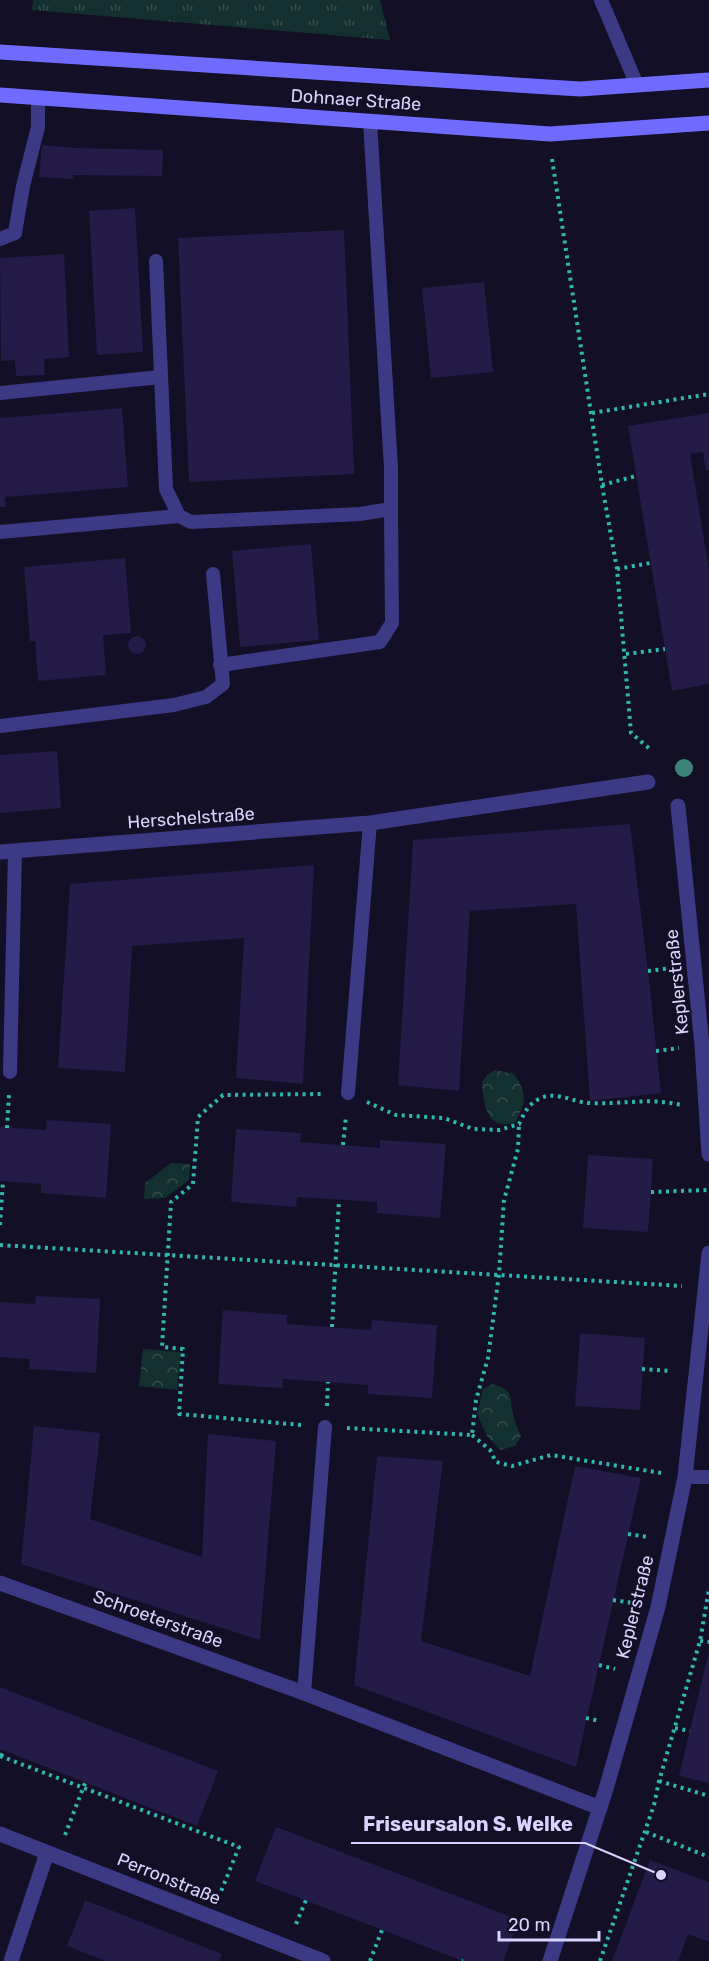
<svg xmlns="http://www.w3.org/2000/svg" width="709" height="1961" viewBox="0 0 709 1961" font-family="Rubik,sans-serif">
	<defs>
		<pattern id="grass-tufts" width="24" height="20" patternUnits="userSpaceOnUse" patternTransform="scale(1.5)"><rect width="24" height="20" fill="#12302f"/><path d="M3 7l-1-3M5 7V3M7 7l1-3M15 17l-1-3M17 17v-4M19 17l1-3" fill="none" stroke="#344d4e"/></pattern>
		<pattern id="forest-crowns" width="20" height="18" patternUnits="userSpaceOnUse" patternTransform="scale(1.5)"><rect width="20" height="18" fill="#12302f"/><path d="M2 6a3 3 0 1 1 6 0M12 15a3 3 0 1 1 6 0" fill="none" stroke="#344d4e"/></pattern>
	</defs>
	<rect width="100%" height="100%" fill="#130f26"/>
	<!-- grass -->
	<path fill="url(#grass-tufts)" d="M33,0H380L390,40L32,10Z"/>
	<!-- forest -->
	<g fill="url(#forest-crowns)">
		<path d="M495,1070L514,1074C528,1095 526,1101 515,1123C511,1124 505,1125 501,1124C484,1121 483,1095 482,1082L487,1075Z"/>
		<path d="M171,1163L190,1164L189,1180L165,1198L144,1199L145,1183Z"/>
		<path d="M143,1349L181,1352L177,1390L139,1386Z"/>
		<path d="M493,1384C517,1391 508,1398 514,1418C515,1424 519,1430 521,1436L515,1446L500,1450L487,1436L477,1414L483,1389Z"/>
	</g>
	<!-- building -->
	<g fill="#241b47">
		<path d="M42,145L75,148L163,150L162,176L73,175V179L39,177Z"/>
		<path d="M135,208L143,352L97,355L89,211Z"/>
		<path d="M344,230L354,474L189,482L178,238Z"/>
		<path d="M64,254L69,357L44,359L45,375L16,376L15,360L1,361L0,258Z"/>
		<path d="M484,282L493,372L431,378L422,288Z"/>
		<path d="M122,408L128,487L5,497L6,507H0V418Z"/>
		<path d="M709,413V470L706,471L703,452L690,454L709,570V684L672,691L628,426Z"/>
		<path d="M311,544L319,640L240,647L232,551Z"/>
		<path d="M125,558L131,633L103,635L106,675L38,681L35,641H30L24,567Z"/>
		<circle cx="137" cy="645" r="9"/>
		<path d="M57,751L61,808L0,813V755Z"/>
		<path d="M630,824L648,971L661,1093L590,1101L576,904L470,911L459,1091L398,1085L413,840Z"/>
		<path d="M314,865L303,1084L236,1078L244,938L132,946L125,1072L58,1068L70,884Z"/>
		<path d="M47,1120L111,1124L106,1198L41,1193V1184L0,1181V1127L46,1130Z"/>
		<path d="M236,1129L301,1133L300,1142L380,1148V1140L446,1144L440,1218L377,1213V1202L297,1197L296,1207L231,1202Z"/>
		<path d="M588,1155L653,1159L648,1232L583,1228Z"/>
		<path d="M36,1296L100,1299L96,1373L29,1369L30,1359L0,1357V1302L35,1304Z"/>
		<path d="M223,1310L287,1315V1324L371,1330L372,1320L437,1325L432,1398L368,1394V1385L283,1379V1388L218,1384Z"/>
		<path d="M580,1333L645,1338L640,1410L575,1406Z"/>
		<path d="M34,1426L100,1433L90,1519L202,1557L208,1434L276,1441L260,1640L21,1564Z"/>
		<path d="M377,1456L443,1461L421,1641L530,1676L575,1466L641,1478L576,1767L354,1685Z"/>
		<path d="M708,1655H709V1783L679,1776Z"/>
		<path d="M0,1687L218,1771L197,1826L0,1749Z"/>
		<path d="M276,1827L519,1920L503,1961H463L255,1881Z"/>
		<path d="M650,1860L709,1882V1942L688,1934L678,1961H612Z"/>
		<path d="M85,1900L222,1954L219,1961H106L67,1946Z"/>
	</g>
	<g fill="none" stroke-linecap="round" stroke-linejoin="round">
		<!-- path -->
		<g stroke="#2fb8b0" stroke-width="4" stroke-dasharray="3 4.5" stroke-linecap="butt">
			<path d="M552,159L602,485L617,569L631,733L650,749"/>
			<path d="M592,413L709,394"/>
			<path d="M602,485L636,476"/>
			<path d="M617,569L650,563"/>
			<path d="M626,654L665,649"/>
			<path d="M648,971L671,968"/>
			<path d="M656,1051L679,1048"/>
			<path d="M367,1102L396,1115L444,1118L473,1129L500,1130L519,1124C524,1114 528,1104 539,1099C554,1090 573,1102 588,1103C621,1105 648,1097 681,1105"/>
			<path d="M7,1128L9,1095"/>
			<path d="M343,1145L346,1116"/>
			<path d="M651,1192L709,1190"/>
			<path d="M0,1225L3,1181"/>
			<path d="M0,1245L682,1286"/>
			<path d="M332,1327L339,1200"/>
			<path d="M642,1369L672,1371"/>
			<path d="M327,1406L328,1382"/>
			<path d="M301,1425L179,1414L183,1349L162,1347L171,1202L193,1184L198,1117L223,1095L324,1094"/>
			<path d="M347,1428L472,1435L476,1400L488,1358L499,1274L504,1200L518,1149L519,1124"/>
			<path d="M472,1435L490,1450L496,1462L512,1466L551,1455L661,1473"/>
			<path d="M628,1534L648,1537"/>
			<path d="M613,1600L633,1603"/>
			<path d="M700,1641L709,1642"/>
			<path d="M599,1665L615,1669"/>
			<path d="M586,1718L600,1721"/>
			<path d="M675,1728L690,1731"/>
			<path d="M0,1756L239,1847L220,1894"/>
			<path d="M1,1756L4,1751"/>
			<path d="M659,1781L709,1796"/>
			<path d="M646,1832L709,1857"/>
			<path d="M65,1835L85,1783"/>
			<path d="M296,1924L306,1900"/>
			<path d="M370,1961L382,1930"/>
			<path d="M462,1961H463"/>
			<path d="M600,1961L654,1805L659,1781L700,1641L709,1589"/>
		</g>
		<!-- lane -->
		<g stroke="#3d3a85" stroke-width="14">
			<path d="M601,0L637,85"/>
			<path d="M0,239L15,233L23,186L38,127V98"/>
			<path d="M156,261L166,489L179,516L191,522L360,514L391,509V468L370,121"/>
			<path d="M0,393L161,377"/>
			<path d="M0,532L179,516"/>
			<path d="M220,665L380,642L392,623L391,509"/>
			<path d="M0,726L174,705L206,697L223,684L213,574"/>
			<path d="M10,1072L15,851"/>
			<path d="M348,1093L370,823"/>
			<path d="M685,1477H709"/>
			<path d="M304,1693L325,1427"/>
		</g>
		<!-- street -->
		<g stroke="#3d3a85" stroke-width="15">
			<path d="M678,806L702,1045L709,1154"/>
			<path d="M0,852L370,823L648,782"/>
			<path d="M0,1583L304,1693L600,1808"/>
			<path d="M0,1834L323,1961"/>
			<path d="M11,1961L47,1853"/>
			<path d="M550,1961L606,1789L658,1607L685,1477L709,1253"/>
		</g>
		<!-- secondary -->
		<g stroke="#6f6bff" stroke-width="15">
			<path d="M0,52L580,89L709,80"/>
			<path d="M0,95L550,134L709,123"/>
		</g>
	</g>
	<!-- trees -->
	<circle fill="#3d827b" cx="684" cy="768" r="9"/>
	<g text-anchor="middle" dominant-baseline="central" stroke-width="4.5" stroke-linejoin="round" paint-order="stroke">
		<!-- street labels -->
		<g font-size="18" fill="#d9d4ff" stroke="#130f26">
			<text transform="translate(356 100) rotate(4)">Dohnaer Straße</text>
			<text transform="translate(191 818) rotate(-4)">Herschelstraße</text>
			<text transform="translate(677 982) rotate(-96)">Keplerstraße</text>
			<text transform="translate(635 1607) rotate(-76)">Keplerstraße</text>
			<text transform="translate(158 1619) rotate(20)">Schroeterstraße</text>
			<text transform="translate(169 1879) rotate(22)">Perronstraße</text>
		</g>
	</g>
	<!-- callouts -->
	<path fill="none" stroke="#d9d4ff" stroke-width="2" d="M661 1875L585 1843H351"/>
	<circle fill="#d9d4ff" stroke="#130f26" stroke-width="2" cx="661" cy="1875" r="6"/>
	<g font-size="20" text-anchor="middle" font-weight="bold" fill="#d9d4ff" stroke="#130f26" stroke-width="4.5" stroke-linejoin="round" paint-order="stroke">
		<text x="468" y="1831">Friseursalon S. Welke</text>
	</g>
	<!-- scale -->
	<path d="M499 1931v9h100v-9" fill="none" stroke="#d9d4ff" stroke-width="3"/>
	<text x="508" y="1931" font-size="18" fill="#d9d4ff" stroke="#130f26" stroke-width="4.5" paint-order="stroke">20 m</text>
</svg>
